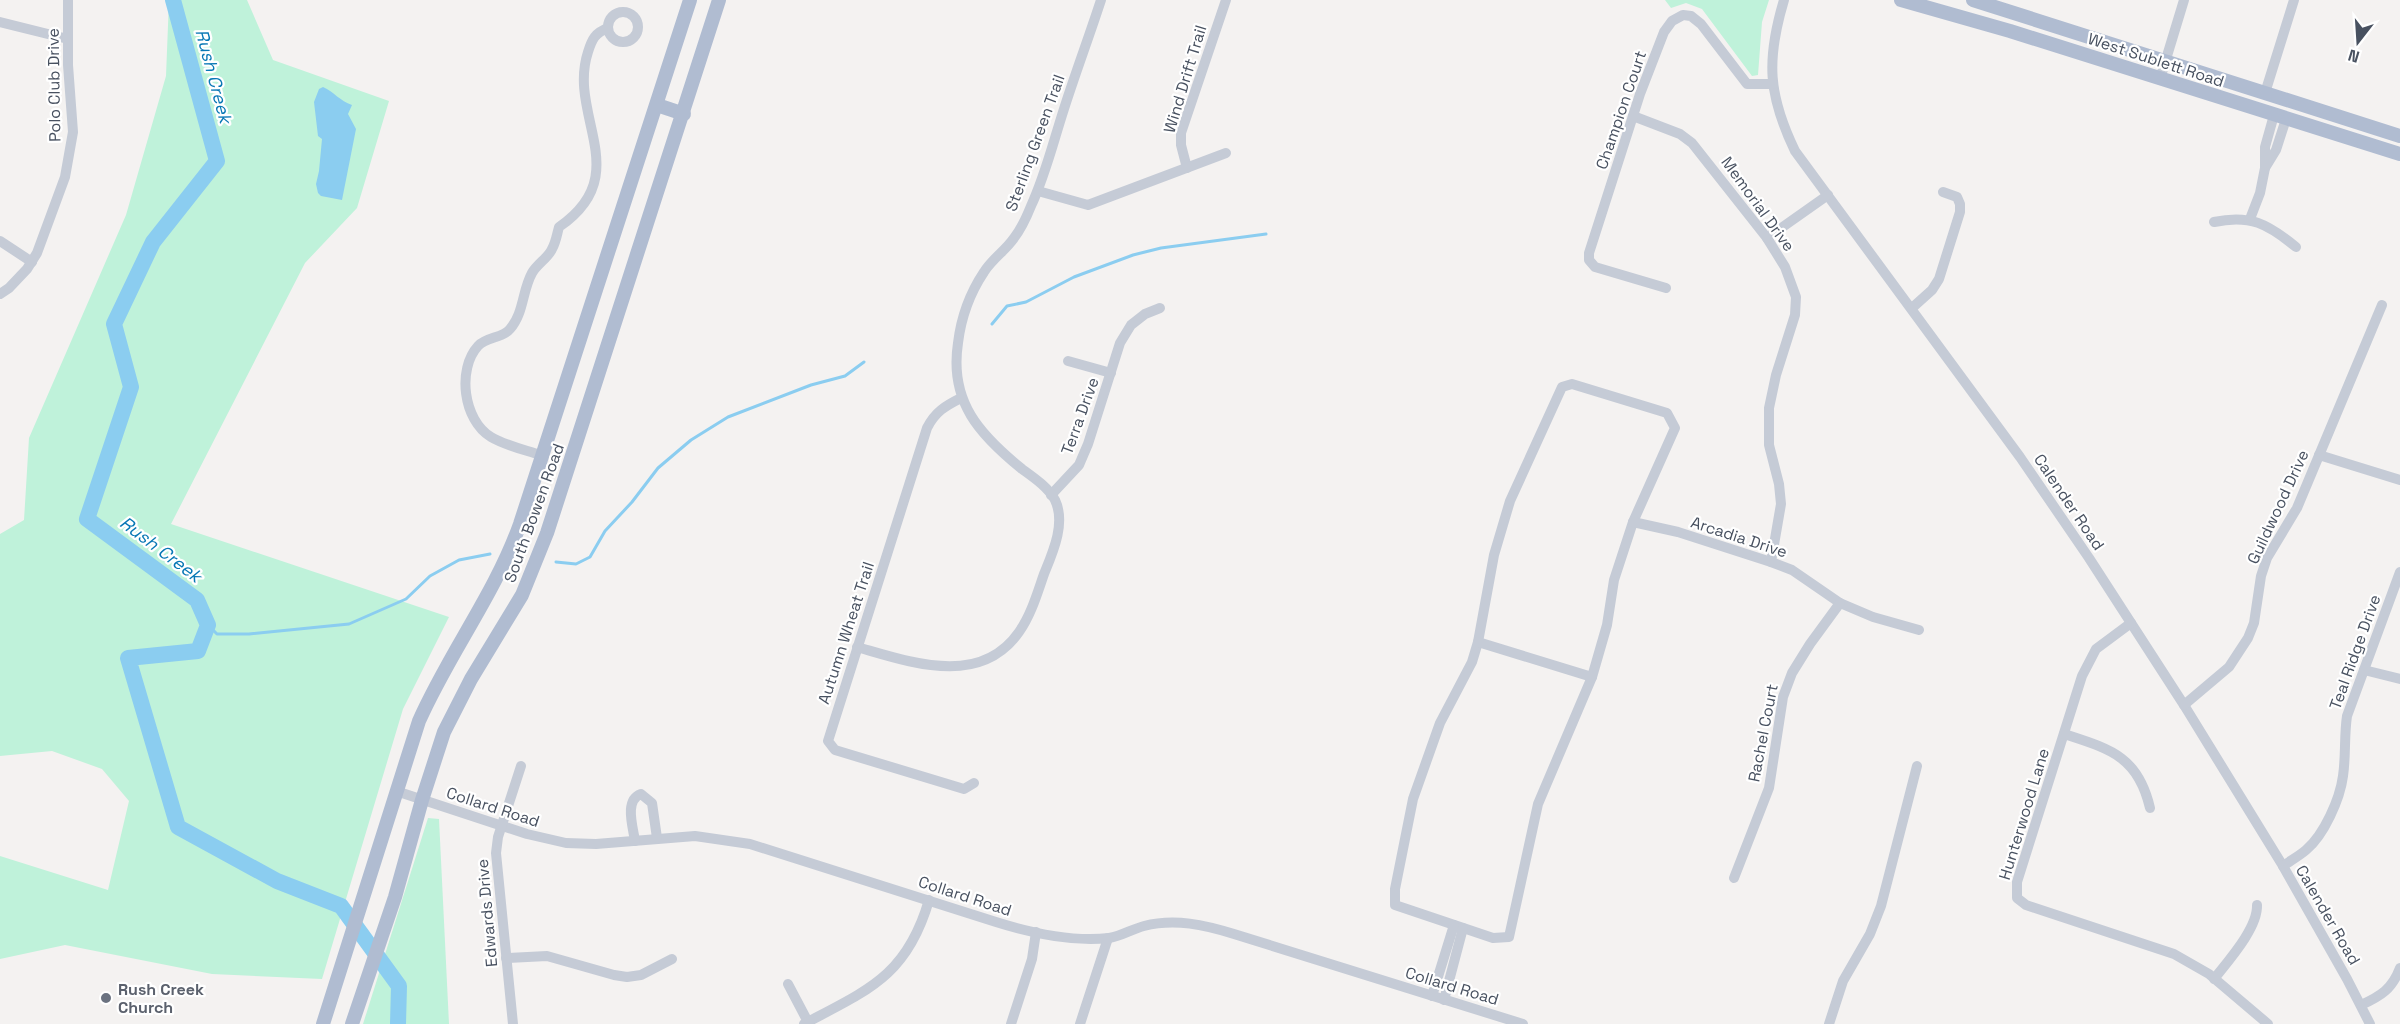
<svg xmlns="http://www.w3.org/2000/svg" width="2400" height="1024" viewBox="0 0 2400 1024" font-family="'Space Grotesk',sans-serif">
	<rect width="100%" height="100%" fill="#f4f2f1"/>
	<!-- green -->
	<g fill="#bff2da">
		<path d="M169,0H247L273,60L389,101L357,208L305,263L171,524L449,617L403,709L322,979L212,974L65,945L0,959V856L108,890L129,801L102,769L52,751L0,756V534L24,520L29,438L126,215L166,76Z"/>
		<path d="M1665,0H1769L1762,22L1758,75L1752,76L1702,9L1686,3L1671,8Z"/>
		<path d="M428,818L439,819L449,1024H363Z"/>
	</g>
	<!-- water -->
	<path fill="#8bcdf0" d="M323,87C334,92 340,101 352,105L348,114L356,129L342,200L321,196L318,193L316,184L319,171L322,139L318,136L314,102L319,89Z"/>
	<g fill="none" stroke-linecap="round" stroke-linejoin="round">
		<!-- stream -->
		<g stroke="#8bcdf0" stroke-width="3">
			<path d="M992,324L1007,306L1026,302L1074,277L1133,255L1161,248L1266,234"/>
			<path d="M556,562L576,564L590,557L605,531L632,502L658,468L691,440L728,417L811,385L845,376L864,362"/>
			<path d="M208,625L217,634H249L349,624L406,599L430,576L459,560L490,554"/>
		</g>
		<!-- river -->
		<path stroke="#8bcdf0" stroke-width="16" d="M173,0L217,161L153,242L114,324L131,387L87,519L197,600L208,625L198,651L128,658L178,827L277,881L341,906L399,986L398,1024"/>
		<!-- minor -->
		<g stroke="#c5cbd6" stroke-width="10">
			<path d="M1784,0C1766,60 1768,95 1795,151L2020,457L2089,558L2184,705L2283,866L2347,979L2370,1024"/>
			<circle cx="623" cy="27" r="15"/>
			<path d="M0,22L68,39"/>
			<path d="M2160,79L2184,0"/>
			<path d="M2265,93L2294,0"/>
			<path d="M1633,116L1680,134L1692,143L1767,238L1785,267L1796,297L1795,315L1776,375L1769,408V445L1779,484L1781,504L1771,562"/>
			<path d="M1187,168L1181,145V133L1226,0"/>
			<path d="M2265,168L2276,150L2286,119"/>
			<path d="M1038,191L1088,205L1226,153"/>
			<path d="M2250,219L2260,193L2265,168V147L2274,115"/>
			<path d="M2214,222C2250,214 2268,224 2296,247"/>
			<path d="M1767,238L1828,195"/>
			<path d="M0,241L32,262"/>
			<path d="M1666,288L1595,267L1589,260V253L1640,94L1664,32L1672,21L1683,15L1691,16L1701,24L1747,84H1773"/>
			<path d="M0,294L9,288L27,269L37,253L65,177L73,132L68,65V0"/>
			<path d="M1912,308L1932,290L1939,279L1960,212V204L1957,197L1943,192"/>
			<path d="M1068,361L1111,373"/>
			<path d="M1572,384L1667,413L1675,428L1633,522L1614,580L1607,625L1592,677L1538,804L1509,937L1493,938L1395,905V889L1413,799L1440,723L1472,662L1478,642L1494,555L1510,501L1562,387Z"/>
			<path d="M961,398C945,406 935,412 927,428L828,741L835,750L964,789L974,783"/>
			<path d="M2319,455L2400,480"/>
			<path d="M543,456C526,450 506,446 491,437C463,420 457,369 478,346C486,337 503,338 510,329C524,313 522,291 532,273C537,264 549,257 552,249C556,242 557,234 559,227C636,174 567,116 588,52C592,39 595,33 608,28"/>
			<path d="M1051,495L1079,465L1088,444L1120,343L1131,325L1145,314L1160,308"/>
			<path d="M1633,522L1678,532L1771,562L1792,570L1840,603L1873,617L1919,630"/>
			<path d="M2131,623L2096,649L2082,676L2017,882V898L2026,905L2174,954L2209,974L2268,1024"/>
			<path d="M1478,642L1592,677"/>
			<path d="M857,647C910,662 980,688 1019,632C1031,615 1037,594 1044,574C1053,552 1066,523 1055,500C1048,487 1033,477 1022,469C980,435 949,402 958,343C961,318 970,293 984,272C992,259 1006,250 1014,238C1021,229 1027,216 1031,206C1045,176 1053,143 1063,112C1075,74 1089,37 1101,0"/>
			<path d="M2364,670L2400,679"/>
			<path d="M2184,705L2229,667L2248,638L2254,623L2261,576L2267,558L2297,508L2382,305"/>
			<path d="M2064,734C2110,749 2138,756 2150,808"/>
			<path d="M396,791L527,834L566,843L596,844L695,836L750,844L996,922C1031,933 1073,942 1109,938C1122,936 1132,929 1144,926C1175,918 1205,925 1234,934L1523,1024"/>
			<path d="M635,841C633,827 624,800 641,794L652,803L657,838"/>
			<path d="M2283,866C2290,861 2299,856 2306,850C2324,835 2340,799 2343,776C2346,756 2344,736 2347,716L2400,572"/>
			<path d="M1734,878L1769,788L1783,697L1792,673L1810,644L1840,603"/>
			<path d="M506,958L547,956L614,975L627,977L641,975L672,959"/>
			<path d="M2214,979C2228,961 2258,928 2257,905"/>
			<path d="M788,984L808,1022"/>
			<path d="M1432,996L1454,925"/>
			<path d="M1444,1000L1463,928"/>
			<path d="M2361,1005C2381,996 2392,989 2400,968"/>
			<path d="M513,1024L496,853L498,837L521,766"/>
			<path d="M804,1024C868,990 907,976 929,900"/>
			<path d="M1011,1024L1032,959L1036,932"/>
			<path d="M1080,1024L1108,938"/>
			<path d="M1829,1024L1843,981L1870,934L1881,906L1917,766"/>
		</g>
		<!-- major -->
		<g stroke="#b0bcd1" stroke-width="14">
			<path d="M1901,0L2010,31L2400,154"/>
			<path d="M1973,0L2400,136"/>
			<path d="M657,105L684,114"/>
			<path d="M323,1024L419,721C449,653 495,594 520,524L690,0"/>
			<path d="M352,1024L395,897L422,800L444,732L471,679L522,595L547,533L719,0"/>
		</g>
	</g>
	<!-- markers -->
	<circle fill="#6b7280" stroke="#fff" stroke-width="2" cx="106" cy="998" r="6"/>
	<g text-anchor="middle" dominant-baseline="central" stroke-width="4.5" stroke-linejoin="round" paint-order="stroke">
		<!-- street labels -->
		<g font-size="16" fill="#485160" stroke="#fff">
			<text transform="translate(2156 60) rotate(18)">West Sublett Road</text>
			<text transform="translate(1185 79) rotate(-73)">Wind Drift Trail</text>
			<text transform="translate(54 85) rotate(-91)">Polo Club Drive</text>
			<text transform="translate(1621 110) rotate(-71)">Champion Court</text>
			<text transform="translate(1035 143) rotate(-70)">Sterling Green Trail</text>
			<text transform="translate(1758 204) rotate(54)">Memorial Drive</text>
			<text transform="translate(1080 416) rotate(-70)">Terra Drive</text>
			<text transform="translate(2069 502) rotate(56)">Calender Road</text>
			<text transform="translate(2278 507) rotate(-65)">Guildwood Drive</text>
			<text transform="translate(534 513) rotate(-70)">South Bowen Road</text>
			<text transform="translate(1739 537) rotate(18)">Arcadia Drive</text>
			<text transform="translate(846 633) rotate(-72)">Autumn Wheat Trail</text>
			<text transform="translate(2355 652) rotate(-70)">Teal Ridge Drive</text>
			<text transform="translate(1763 733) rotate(-79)">Rachel Court</text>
			<text transform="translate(493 807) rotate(18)">Collard Road</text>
			<text transform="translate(2024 814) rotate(-73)">Hunterwood Lane</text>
			<text transform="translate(965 896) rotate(18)">Collard Road</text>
			<text transform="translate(487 913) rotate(-95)">Edwards Drive</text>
			<text transform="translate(2328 915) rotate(60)">Calender Road</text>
			<text transform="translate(1452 986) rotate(17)">Collard Road</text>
		</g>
		<!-- worship labels -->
		<g font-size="16" font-weight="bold" fill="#5b616d" stroke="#fff" text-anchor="start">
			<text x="118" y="989">Rush Creek<tspan x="118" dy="18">Church</tspan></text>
		</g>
		<!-- water labels -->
		<g font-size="18" font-style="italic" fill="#0777b5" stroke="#fff">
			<text transform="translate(214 76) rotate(75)">Rush Creek</text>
			<text transform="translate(161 549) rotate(37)">Rush Creek</text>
		</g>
	</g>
	<!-- north arrow -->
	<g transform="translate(2358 42) rotate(197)" stroke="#ffffff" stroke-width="4.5" paint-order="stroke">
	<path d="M0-4.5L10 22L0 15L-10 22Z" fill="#485160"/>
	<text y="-9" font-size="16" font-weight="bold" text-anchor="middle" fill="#485160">N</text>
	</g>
</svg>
